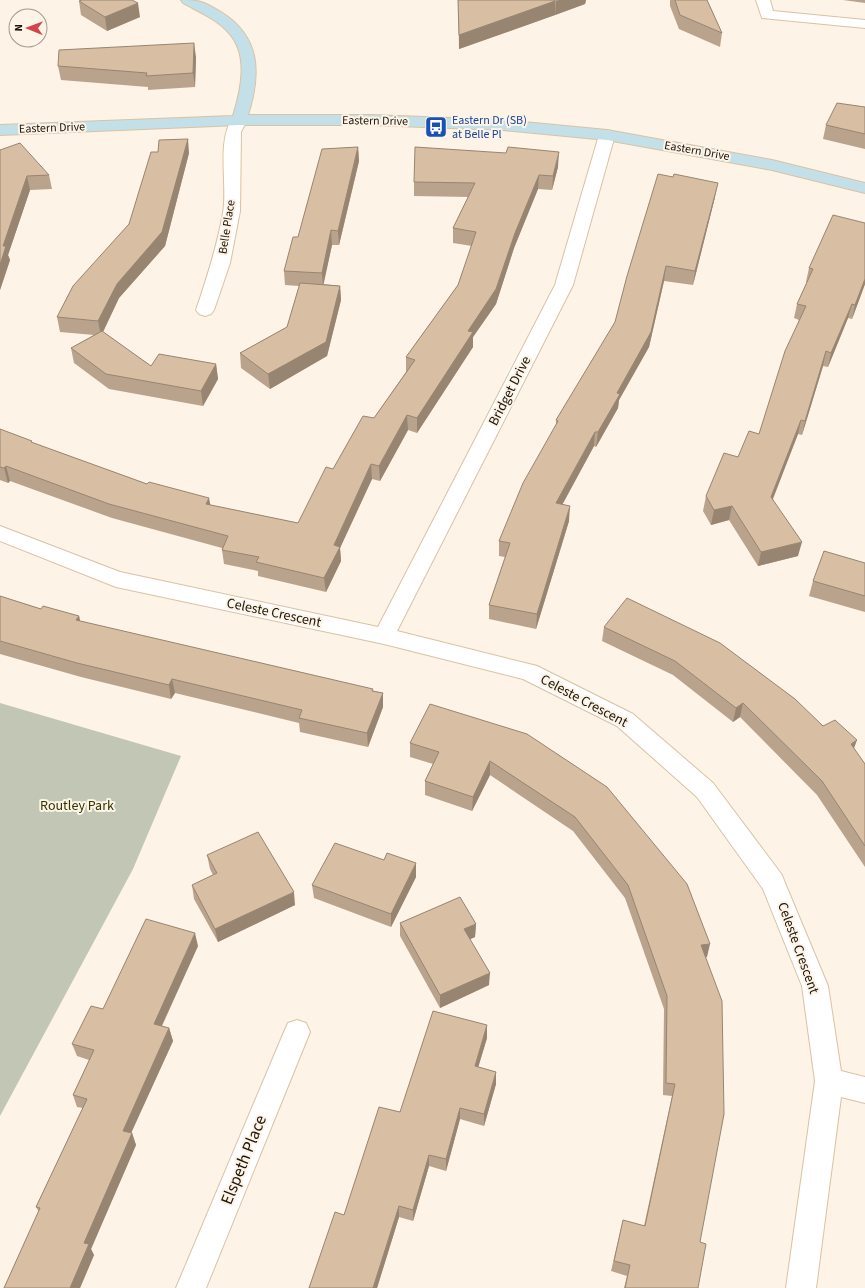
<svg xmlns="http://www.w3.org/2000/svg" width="865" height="1288" viewBox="0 0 865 1288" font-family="'Source Sans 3',sans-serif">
	<rect width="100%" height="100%" fill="#fdf3e7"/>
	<!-- green -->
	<path fill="#c2c6b5" d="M0,703L181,756L133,869L0,1116Z"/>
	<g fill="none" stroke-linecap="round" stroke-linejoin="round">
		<!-- street casing -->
		<g stroke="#d9c2a5" stroke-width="2">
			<g id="street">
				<path d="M756,0H770L773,11L865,20V28L762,18Z"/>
				<path d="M239,115L245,117L247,120L241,132L240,211L230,263L214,310L211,314L205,316L199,314L196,310C207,278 217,246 223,213C228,183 216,142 233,117Z"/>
				<path d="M607,130L613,132L615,135L573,285L397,631L537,666L633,714L713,783L782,875L785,883L828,986L841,1071L865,1077V1103L841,1097L816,1288H786L815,1081L802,986L763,889L697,797L617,726L523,679L384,644L116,587L0,541V526L120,572L378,627L555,285L599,135L601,132Z"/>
				<path d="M297,1020L306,1023L310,1032L206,1288H176L284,1032L288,1023Z"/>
			</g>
		</g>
		<!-- secondary casing -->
		<g stroke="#d9c2a5" stroke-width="2">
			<path id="secondary" d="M181,0C200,0 204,2 221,12C261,37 261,74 248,115H371L503,120L607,130L772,160L865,183V193L772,170L607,140L503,130L371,125H239L0,135V125L233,116C241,90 249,55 229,33C217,19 199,12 183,3Z"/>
		</g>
		<!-- street -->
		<use href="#street" fill="#fff" fill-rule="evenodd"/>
		<!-- secondary -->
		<use href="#secondary" fill="#c3e0e8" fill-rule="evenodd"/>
	</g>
	<!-- wall -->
	<g fill="#baa38c">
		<path d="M458,0H586L585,4L555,15V11V15L459,49Z"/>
		<path d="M670,0H707L722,33L720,47L679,29L670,6Z"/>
		<path d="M843,0H865V3Z"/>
		<path d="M79,1L140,17L107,31L81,15Z"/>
		<path d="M196,57L195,87L148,90V87L61,80L58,66Z"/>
		<path d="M865,107V149L823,139L826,125Z"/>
		<path d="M358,147L359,161L339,245H332L323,284L340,286L341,300L327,356L270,389L241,368L240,353L287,327L299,286L285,285L284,271L298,237Z"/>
		<path d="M0,150L49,175L52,189L30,190L8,255L10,260L0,290Z"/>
		<path d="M189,153L165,246L119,298L103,332L151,366L216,364L218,379L203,406L109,389L74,363L71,348L94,335L60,332L57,317L129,224Z"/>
		<path d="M558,167L552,190L538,189L514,248L496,304L473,337V347L417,433L408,430L380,481L372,479L340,548L341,561L326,592L258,576V571L224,564L222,550V548L112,518L10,481L8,483L0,480V429L32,443L147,484L210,505L298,523L333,469L374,418L406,372V357L458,285L472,246L453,243V228L468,197L414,196V182Z"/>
		<path d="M715,197L693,285L664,281L649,347L619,400L618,408L596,447L594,446L562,505L569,521L536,629L489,619V605L505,557L499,556V541L556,425V420Z"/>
		<path d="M865,223V284L852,319L848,318L828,367L823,366L802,435L798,434L773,499L798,556L758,566L729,520L711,525L703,511L706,496L738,457L759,434L799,320L794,318L797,304L807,282H806L809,268Z"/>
		<path d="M865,563V612L809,596L813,581Z"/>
		<path d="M0,596L41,609L79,616L80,621L383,693V707L368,747L300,732L299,723L175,693L171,699L81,677L0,654Z"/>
		<path d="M604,627L823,726L854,749L865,764V867L817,795L740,717L733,722L673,675L602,641Z"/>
		<path d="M527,734L707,957H705L700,1242L698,1288H624L627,1276L611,1271L623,1220L644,1226L672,1096L663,1095L664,1009L625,898L573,831L490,775L472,811L425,795V781L433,764L410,757V743Z"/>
		<path d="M207,855L295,905L218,942L194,899L192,885L213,875L210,869Z"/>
		<path d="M416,877L391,927L314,898L312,885Z"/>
		<path d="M400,923L476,924L475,937L470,939L489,985L440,1008L400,936Z"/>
		<path d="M198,946L162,1026L169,1028L173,1041L131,1133H132L136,1145L91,1249L94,1255L80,1288H4L39,1212L36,1207L83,1108L77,1107L73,1095L89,1060L77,1056L72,1044L103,1009Z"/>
		<path d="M487,1025V1038L478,1067L496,1072V1084L484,1126L460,1119L446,1171L429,1166L413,1221L399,1217L377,1288H309L344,1215L400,1112Z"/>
	</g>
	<!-- shaded-wall -->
	<g fill="#978572">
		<path d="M559,0H586L585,4L555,15L556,1Z"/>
		<path d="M555,1V15L459,49V35Z"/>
		<path d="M138,3L140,17L107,31L105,17Z"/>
		<path d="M194,43L196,57L195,87L193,73Z"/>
		<path d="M188,139L189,153L165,246L119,298L101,336L98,321Z"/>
		<path d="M358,147L359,161L339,245L338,231Z"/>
		<path d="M559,152L558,167L552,190L553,176Z"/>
		<path d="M539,175L538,189L514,248L496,304L473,337V347L417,433V418L468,331L515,233Z"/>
		<path d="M27,176L30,190L8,255L10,260L0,290V265L3,246Z"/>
		<path d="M718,183L715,197L693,285L695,271Z"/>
		<path d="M331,230L332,245L323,287L322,273Z"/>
		<path d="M666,266L664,281L649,347L619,400L618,408L596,447L598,432Z"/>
		<path d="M865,279V284L852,319L855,305Z"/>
		<path d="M340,286L341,300L327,356L270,389L268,374Z"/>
		<path d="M852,304L848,318L828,367L831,353Z"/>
		<path d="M826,351L823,366L802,435L805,421Z"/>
		<path d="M216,364L218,379L203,406L201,391Z"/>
		<path d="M407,415L408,430L380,481L379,466Z"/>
		<path d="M801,420L798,434L768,511L771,497Z"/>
		<path d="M595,432L594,446L555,518L556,503Z"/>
		<path d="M371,464L372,479L340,548L341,561L326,592L324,578L334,545Z"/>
		<path d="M6,466L10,481L8,483L4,468Z"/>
		<path d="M209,498L212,513L206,504Z"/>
		<path d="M570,506L569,521L536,629L537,614Z"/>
		<path d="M732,506L729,520L711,525L714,510Z"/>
		<path d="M802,542L798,556L758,566L761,552Z"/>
		<path d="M79,616L82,630L76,620Z"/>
		<path d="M172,679L175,693L171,699L169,685Z"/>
		<path d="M383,693V707L368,747L367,733Z"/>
		<path d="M743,703L740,717L733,722L736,708Z"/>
		<path d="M857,740L852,754L851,744Z"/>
		<path d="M490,761V775L472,811L473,797Z"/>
		<path d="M416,863V877L391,927V914Z"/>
		<path d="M294,892L295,905L218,942L215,929Z"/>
		<path d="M476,924L475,937L464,942V929Z"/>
		<path d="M195,933L198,946L157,1036L154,1024Z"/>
		<path d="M710,944L707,957L698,958L701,945Z"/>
		<path d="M490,973L489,985L440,1008V995Z"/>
		<path d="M487,1025V1038L475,1078V1066Z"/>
		<path d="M169,1028L173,1041L127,1142L123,1131Z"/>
		<path d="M496,1072V1084L484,1126V1114Z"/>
		<path d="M460,1108V1119L446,1171V1159Z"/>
		<path d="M132,1133L136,1145L91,1249L94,1255L80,1288H70L84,1243Z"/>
		<path d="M429,1155V1166L413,1221V1210Z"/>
		<path d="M399,1206V1217L377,1288H373Z"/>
	</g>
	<!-- building -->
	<g fill="#d8bea3" stroke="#978572">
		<path d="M82,0H132L138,3L105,17L79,1Z"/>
		<path d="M458,0H555V1L459,35Z"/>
		<path d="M675,0H707L722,33L680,15Z"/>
		<path d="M194,43L193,73L146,76L147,73L58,66L59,50Z"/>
		<path d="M837,103L865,107V134L826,125Z"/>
		<path d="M188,139L162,232L117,284L98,321L57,317L73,286L129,224L151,152H158L159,140Z"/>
		<path d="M20,143L49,175L27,176L3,246H6L0,265V150Z"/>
		<path d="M358,147L338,231L331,230L322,273L284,271L293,237H298L322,149Z"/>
		<path d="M415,147L506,153L508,147L559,152L553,176L539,175L515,233L496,289L468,331L473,332L417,418L407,415L379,466L371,464L334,545L340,547L324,578L256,562L259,557L222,550L228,536L109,504L6,466L4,468L0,467V429L32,441L31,442L147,484L149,482L209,498L206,504L298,523L326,467L333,469L363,416L374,418L415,360L406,357L458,285L476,232L453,228L475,183L414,182Z"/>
		<path d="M658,174L673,177L674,174L718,183L695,271L666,266L651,332L617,393L620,394L598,432H595L556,503L570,506L537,614L489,605L510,543L499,541L523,483L558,421L556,420L615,322L627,276Z"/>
		<path d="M833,215L865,223V279L855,305L852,304L831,353L826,351L805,421L801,420L771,497L802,542L761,552L732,506L714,510L706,496L724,453L738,457L749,431L759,434L785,351L806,306L797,304L813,269L809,268Z"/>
		<path d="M300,283L340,286L326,342L268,374L240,353L287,327Z"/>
		<path d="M102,331L151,366L159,354L216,364L201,391L106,374L71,348Z"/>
		<path d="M824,551L865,563V596L813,581Z"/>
		<path d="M0,596L41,609L43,606L79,616L76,620L373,689L372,691L383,693L367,733L299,718L302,710L172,679L169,685L77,663L0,641Z"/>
		<path d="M627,598L720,643L795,699L823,726L835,720L857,740L851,744L865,764V846L822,781L743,703L736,708L675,661L604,627Z"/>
		<path d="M430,704L527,734L607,787L687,884L710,944L701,945L722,1001L724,1114L700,1242L706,1244L698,1288H625L630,1265L614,1261L623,1220L645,1226L675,1084L666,1083L667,996L628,885L575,817L490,761L473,797L425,781L439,752L410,743Z"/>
		<path d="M258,832L294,892L215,929L192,885L217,873L207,855Z"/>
		<path d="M335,843L384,860L387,853L416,863L391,914L312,885Z"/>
		<path d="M460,897L476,924L464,929L490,973L440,995L400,923Z"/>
		<path d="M146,919L195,933L154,1024L169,1028L123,1131L132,1133L84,1243L89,1244L70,1288H4L40,1208L36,1207L87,1099L73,1095L94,1050L72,1044L91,1006L103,1009Z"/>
		<path d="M433,1011L487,1025L475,1066L496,1072L484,1114L460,1108L446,1159L429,1155L413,1210L399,1206L373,1288H309L335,1212L344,1215L379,1107L400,1112Z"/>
	</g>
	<!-- icons -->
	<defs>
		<g id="bus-square" transform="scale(1.15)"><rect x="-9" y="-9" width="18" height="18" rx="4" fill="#1a4fb4" stroke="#fdf3e7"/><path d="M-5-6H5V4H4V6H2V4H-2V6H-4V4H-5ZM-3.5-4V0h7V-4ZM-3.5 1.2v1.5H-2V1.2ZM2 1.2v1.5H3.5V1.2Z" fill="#fff"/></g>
	</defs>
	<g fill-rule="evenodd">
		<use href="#bus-square" x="436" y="127"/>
	</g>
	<g text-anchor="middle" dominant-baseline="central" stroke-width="4" stroke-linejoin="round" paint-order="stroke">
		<!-- far-transit labels -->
		<g font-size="12" fill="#164399" stroke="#fdf3e7" text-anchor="start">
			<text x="452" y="120">Eastern Dr (SB)<tspan x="452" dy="14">at Belle Pl</tspan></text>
		</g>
		<!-- far-street labels -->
		<g font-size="12" fill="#1c1409" stroke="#fdf3e7">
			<text transform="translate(375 121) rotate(1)">Eastern Drive</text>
			<text transform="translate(52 128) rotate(-2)">Eastern Drive</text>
			<text transform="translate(697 151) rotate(10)">Eastern Drive</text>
			<text transform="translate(227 227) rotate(-81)">Belle Place</text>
		</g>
		<!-- street labels -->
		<g font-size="14" fill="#1c1409" stroke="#fdf3e7">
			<text transform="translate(510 391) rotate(-63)">Bridget Drive</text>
			<text transform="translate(274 613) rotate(12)">Celeste Crescent</text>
			<text transform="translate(584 701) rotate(28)">Celeste Crescent</text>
			<text transform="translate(798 948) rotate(70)">Celeste Crescent</text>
		</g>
		<!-- park labels -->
		<g font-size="14" fill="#2f3501" stroke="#fdf3e7">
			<text x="77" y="806">Routley Park</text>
		</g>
		<!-- near-street labels -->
		<g font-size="17" fill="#1c1409" stroke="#fdf3e7">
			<text transform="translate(244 1160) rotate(-68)">Elspeth Place</text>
		</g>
	</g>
	<!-- north arrow -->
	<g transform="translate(28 28) rotate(271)"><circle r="19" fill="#fdf3e7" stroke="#a39a8e"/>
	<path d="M0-3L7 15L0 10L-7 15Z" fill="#d3434b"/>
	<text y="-6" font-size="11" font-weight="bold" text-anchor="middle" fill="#1c1409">N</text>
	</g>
</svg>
